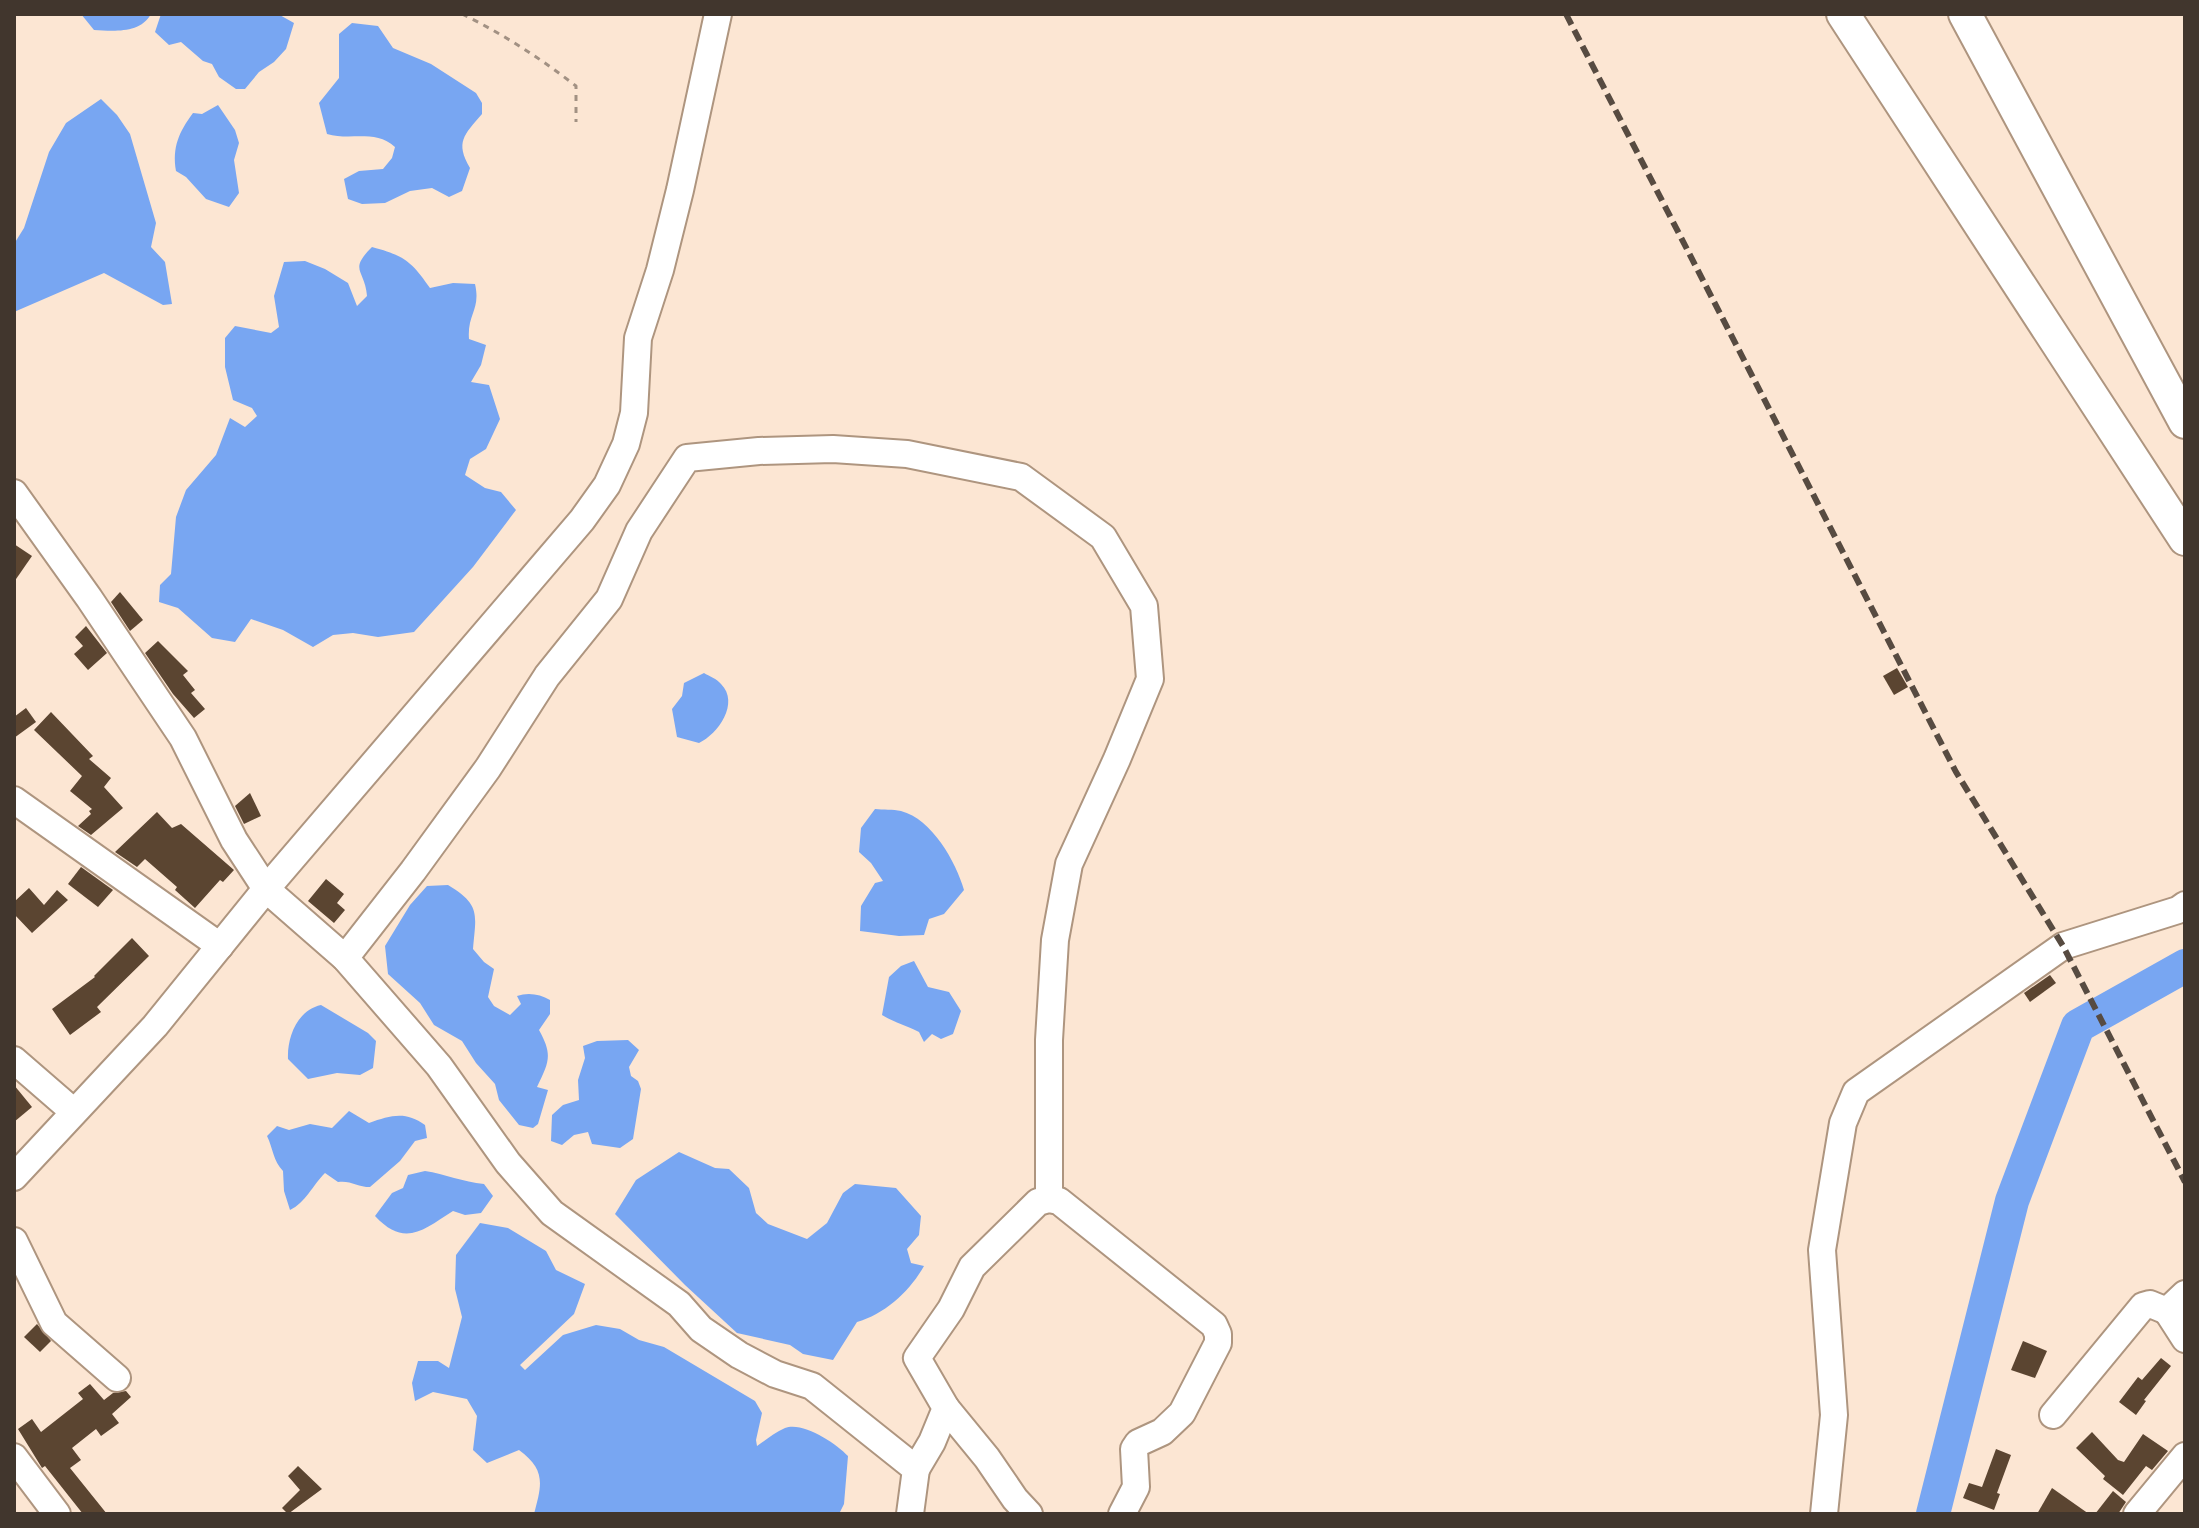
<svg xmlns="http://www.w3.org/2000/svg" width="2199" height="1528" viewBox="0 0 2199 1528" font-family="'Asap Condensed',sans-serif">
	<rect width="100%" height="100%" fill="#fce6d3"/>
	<!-- water -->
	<g fill="#78a6f2">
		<path d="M81,14H151C140,34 113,31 94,30Z"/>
		<path d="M161,14H278L294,23L286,49L274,62L259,72L245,89H236L219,77L212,64L203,61L181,42L169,45L155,32Z"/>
		<path d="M352,23L378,26L393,48L431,64L476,93L482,103V114C464,135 455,142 470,168L462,191L449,197L432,188L410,191L385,203L362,204L348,199L344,179L359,171L383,169L392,158L395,147C375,129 350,141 327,134L319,103L339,78V34Z"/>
		<path d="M101,99L117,115L130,134L156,223L151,247L165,262L172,304L163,305L104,273L14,312V244L24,228L49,152L66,123Z"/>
		<path d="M218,105L235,130L239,143L234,160L239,193L229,207L206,199L186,177L176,171C172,147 179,132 193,113L202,114Z"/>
		<path d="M372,247C405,256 411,261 430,288L453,283L475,284C481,310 467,314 469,339L486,345L481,365L471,382L489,385L500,419L486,449L470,459L465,475L485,488L501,492L516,510L473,567L414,632L378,637L353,633L333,635L313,647L283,630L251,619L235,642L212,638L178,608L159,602L160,585L171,574L176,517L186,490L216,455L230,418L245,427L257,416L252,408L233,400L225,367V338L235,326L271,333L279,327L274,296L284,262L305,261L325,269L348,283L357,306L367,296C365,269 348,271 372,247Z"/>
		<path d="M704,673C709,676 717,679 721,684C740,703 718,734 699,743L677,737L672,709L682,696L684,683Z"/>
		<path d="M875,809C883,810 893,809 901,811C932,819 956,862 964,890L944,914L929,919L924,935L899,936L860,931L861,906L875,883L883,881L871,863L859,852L861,828Z"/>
		<path d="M448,885C481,905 476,914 473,949L484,962L494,969L488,997L494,1006L510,1015L521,1004L517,996C528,992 540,994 550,1000V1014L539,1030C553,1055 549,1062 537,1087L548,1090L538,1124L533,1128L519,1125L499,1100L495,1084L476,1063L462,1041L434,1025L420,1003L388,974L385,946L410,905L427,886Z"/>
		<path d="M914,961L928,987L949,992L961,1011L953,1034L941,1039L932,1034L924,1042L919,1032C906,1025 895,1023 882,1015L889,977L901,966Z"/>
		<path d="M321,1005L368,1033L376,1041L373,1068L360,1075L337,1073L308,1079L288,1059C287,1036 298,1010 321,1005Z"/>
		<path d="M628,1040L639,1050L629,1067L631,1076L638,1081L641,1089L633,1139L620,1148L592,1144L588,1132L574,1135L562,1145L551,1141L552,1115L563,1105L579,1100L578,1080L585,1058L583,1046L597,1041Z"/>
		<path d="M349,1111L369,1123C391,1115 406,1111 425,1125L427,1138L415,1141L400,1161L370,1187C358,1187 350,1180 338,1182L325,1173C313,1185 305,1203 290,1210L284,1191L283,1171C273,1161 273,1148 267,1136L277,1126L289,1130L310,1124L332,1128Z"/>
		<path d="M679,1152L715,1168L729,1169L749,1188L756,1213L768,1224L807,1239L827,1223L843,1193L855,1184L896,1188L921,1216L919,1235L907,1249L911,1263L924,1266C910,1291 885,1314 857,1322L833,1360L803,1354L790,1345L737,1333L685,1285L615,1214L636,1180Z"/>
		<path d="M425,1171C445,1174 463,1182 484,1184L493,1196L481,1213L465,1215L453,1211C423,1230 405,1248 375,1216L392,1193L403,1188L408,1175Z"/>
		<path d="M480,1223L508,1228L546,1251L556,1270L585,1284L574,1314L520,1365L525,1370L563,1335L596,1325L620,1329L639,1340L664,1347L755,1401L762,1413L756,1440L757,1446C766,1440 775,1432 785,1428C802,1421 836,1443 848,1456L844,1504L839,1514H534C542,1484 546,1470 519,1450L487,1463L473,1450L477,1416L467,1399L433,1392L415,1401L412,1383L418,1361H438L449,1368L462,1317L455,1289L456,1255Z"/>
	</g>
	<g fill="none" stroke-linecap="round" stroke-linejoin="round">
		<!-- river -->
		<path stroke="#78a6f2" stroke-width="34" d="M1933,1514L2012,1201L2078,1026L2185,966"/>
	</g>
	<!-- building -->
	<g fill="#5b4531">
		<path d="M14,544L32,556L14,582Z"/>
		<path d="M120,592L143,620L130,631L111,602Z"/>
		<path d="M86,626L107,653L88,670L74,654L83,646L75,637Z"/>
		<path d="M158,641L188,671L183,675L195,690L191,693L205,709L194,718L173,694L145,653Z"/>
		<path d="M1897,668L1908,687L1894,695L1883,676Z"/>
		<path d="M26,708L36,722L14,738V717Z"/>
		<path d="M51,712L93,756L89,759L111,778L104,787L123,808L91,835L78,826L91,814L89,811L92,809L70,791L82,776L34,730Z"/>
		<path d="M250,793L261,816L244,824L235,806Z"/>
		<path d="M157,812L172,828L181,824L234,870L223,882L220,880L195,908L175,890L177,887L145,859L137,867L115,852Z"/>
		<path d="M81,867L113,890L98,907L68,884Z"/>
		<path d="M326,879L344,894L337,903L345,910L334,923L308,901Z"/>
		<path d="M29,888L44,905L57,890L68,900L32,933L14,914V902Z"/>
		<path d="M132,938L149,956L97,1007L101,1012L70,1035L52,1009L95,977L94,976Z"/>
		<path d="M2050,975L2056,983L2030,1002L2024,993Z"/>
		<path d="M14,1085L32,1107L14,1122Z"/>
		<path d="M37,1324L51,1341L40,1352L24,1337Z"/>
		<path d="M2023,1341L2047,1351L2035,1378L2011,1370Z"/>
		<path d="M2161,1358L2171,1366L2144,1400L2146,1401L2136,1415L2119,1402L2138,1377L2142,1380Z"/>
		<path d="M90,1384L104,1400L113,1393L126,1391L131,1397L112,1414L119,1423L101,1436L96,1429L72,1448L81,1460L70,1468L107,1514H83L45,1466L42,1468L18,1429L32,1419L41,1432L83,1399L78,1393Z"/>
		<path d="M2092,1432L2118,1460L2124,1462L2143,1434L2168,1451L2152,1470L2146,1466L2123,1495L2103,1479L2105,1476L2076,1448Z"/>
		<path d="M1996,1449L2011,1455L1997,1493L2000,1494L1994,1510L1963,1498L1969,1483L1982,1487Z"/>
		<path d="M298,1466L322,1489L288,1514L282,1508L300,1490L288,1476Z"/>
		<path d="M2052,1488L2089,1514H2037Z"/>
		<path d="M2113,1491L2126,1502L2118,1514H2095Z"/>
	</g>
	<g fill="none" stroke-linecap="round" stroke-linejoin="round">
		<!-- minor casing -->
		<g stroke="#ae957f" stroke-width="30">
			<g id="minor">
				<path d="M14,493L89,598L183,738L234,840L266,889L345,958L439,1066L508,1163L552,1213L679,1304L701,1329L739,1355L775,1374L812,1386L916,1469L910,1514"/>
				<path d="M14,800L220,946"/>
				<path d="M345,958L413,871L488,768L547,676L609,599L639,531L687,458L759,451L833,449L907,454L1021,477L1103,537L1144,606L1150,679L1117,759L1069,864L1055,940L1049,1040V1199"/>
				<path d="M14,1060L74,1112"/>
				<path d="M14,1177L155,1026L266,889L582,520L607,485L626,444L634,413L638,338L660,270L680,190L718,14"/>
				<path d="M14,1241L54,1323L117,1378"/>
				<path d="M2185,1294L2167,1311L2185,1339"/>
				<path d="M946,1408L987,1458L1015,1499L1029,1514"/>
				<path d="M2053,1415L2143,1306L2150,1304L2167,1311"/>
				<path d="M14,1457L57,1514"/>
				<path d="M916,1469L932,1442L946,1408L917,1358L951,1309L972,1267L1038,1202L1049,1199L1059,1201L1214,1325L1218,1334V1343L1182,1413L1162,1432L1138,1443L1134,1449L1136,1487L1122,1514"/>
				<path d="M1824,1514L1834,1415L1822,1250L1843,1123L1856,1092L2063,946L2178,910L2185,905"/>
				<path d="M2137,1514L2185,1456"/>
			</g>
		</g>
		<!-- major casing -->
		<g stroke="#ae957f" stroke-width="36">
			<g id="major">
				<path d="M1843,14L2185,539"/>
				<path d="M1965,14L2185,422"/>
			</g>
		</g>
		<!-- path -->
		<path stroke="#a29183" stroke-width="3" stroke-dasharray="6 6" stroke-linecap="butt" d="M462,14C503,34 540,58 576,86V122"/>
		<!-- minor -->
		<use href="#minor" stroke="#fff" stroke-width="26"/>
		<!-- major -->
		<use href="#major" stroke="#fff" stroke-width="32"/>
		<!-- rail -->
		<path stroke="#574b41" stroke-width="6" stroke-dasharray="12 6" stroke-linecap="butt" d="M1566,14L1956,772L2063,946L2185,1182"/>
	</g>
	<!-- border -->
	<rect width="2199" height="1528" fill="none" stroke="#41362d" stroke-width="32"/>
</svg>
